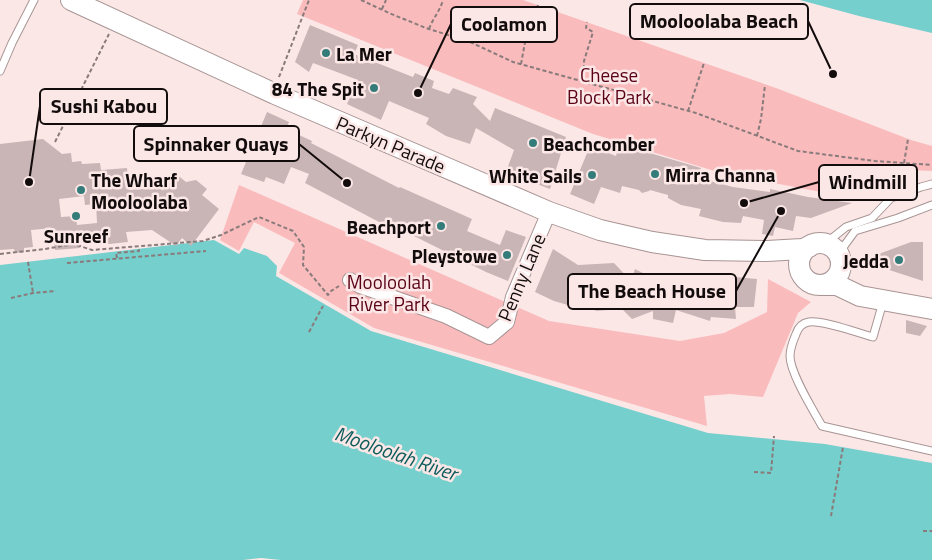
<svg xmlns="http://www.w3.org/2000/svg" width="932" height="560" viewBox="0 0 932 560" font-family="'Titillium Web',sans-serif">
	<rect width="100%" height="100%" fill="#fce7e7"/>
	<!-- green -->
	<g fill="#fabbbc">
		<path d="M303,0H523L776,88L911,140L932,146V171L890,169L868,201L721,173L593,134L297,14Z"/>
		<path d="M239,185L549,321L680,341L724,333L767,312L768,279L811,302L798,313L763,397L730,394L704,396L707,426L374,328L279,273L295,243L254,222L239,251L220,240Z"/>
	</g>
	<!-- water -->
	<g fill="#75cfcc">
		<path d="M800,0H932V33L859,16Z"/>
		<path d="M214,240L239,254L244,248L267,256L277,266L276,276L371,331L708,433L825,444L932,463V560H281L261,558L243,560H0V265Z"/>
	</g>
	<!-- building -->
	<g fill="#c9b5b5" fill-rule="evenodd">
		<path d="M310,25L358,45L354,54L413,77L415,73L434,81L432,88L449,94L453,88L477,97L473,104L490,121L495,108L566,137L550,189L506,172L514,150L476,128L470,144L446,136L426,124L429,118L389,101L381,120L347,104L358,80L313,63L309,72L295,62Z"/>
		<path d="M267,112L289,122L286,129L312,141L311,143L399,188L400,187L472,219L467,231L500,245L506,230L526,237L508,281L486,272L400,229L398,232L305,183L309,174L291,167L284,184L266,177L264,182L241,174Z"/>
		<path d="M43,139L62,154L71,153L72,162L81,161L82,164L100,163L101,170L127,168L129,190L151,188L150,177L161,176L162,191L176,174L186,182L196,180L207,189L202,195L219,209L191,246L182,238L176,246L152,230L126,232L128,242L100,245L99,241L79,243L80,248L55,250L53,228L31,230L33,247L24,248V252L15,253L14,249L0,250V144ZM84,196L85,205L96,204L97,223L77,225L76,216L61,217L59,199Z"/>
		<path d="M619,144L701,168L698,178L733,187L770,192V189L808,197L852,203L811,218L796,216L793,231L775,227L773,236L762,234L764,220L743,216L741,223L723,222L699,216L701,209L681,205L668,198V195L650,190L649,191L642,193L639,190L622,186L620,193L601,187L594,204L570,194L590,146L616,156Z"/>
		<path d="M911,242H923V281L874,265L876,255Z"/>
		<path d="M553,249L578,265L614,263L631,281L635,269L649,276L665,275V282L669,281L667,295L687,300L688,288L722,292L724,276L757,279L754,307H735L736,319L711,317L710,321L676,310L673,323L653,319V311L632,319L612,299L608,310L596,311L582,296L578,308L554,301L535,292Z"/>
		<path d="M906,320L927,326L920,336L906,333Z"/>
	</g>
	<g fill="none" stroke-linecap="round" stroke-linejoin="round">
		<!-- lane casing -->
		<g stroke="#a89494" stroke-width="9">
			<g id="lane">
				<path d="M0,71L12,43L34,0"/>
				<path d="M817,244L831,239L846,227L872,218L891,198L921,187L932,184"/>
				<path d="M840,262L844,246L855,231L898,218L932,205"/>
				<path d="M883,302L873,337C858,333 823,320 809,322C802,323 798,328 796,334C793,341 790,348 790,356C790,373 813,410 822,426L932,451"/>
			</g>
		</g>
		<!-- street casing -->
		<g stroke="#a89494" stroke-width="16">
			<path id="street" d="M350,280L360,286L446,316L489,337L507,322L513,297L549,212"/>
		</g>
		<!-- secondary casing -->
		<g stroke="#a89494" stroke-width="22">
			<g id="secondary">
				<path d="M71,0L275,94L549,212L600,230L652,242L705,250L767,251L802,249L809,247"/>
				<circle cx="820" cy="264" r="21"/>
				<path d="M824,285H837L860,296L932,309"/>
			</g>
		</g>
		<!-- path -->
		<g stroke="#897b7b" stroke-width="2" stroke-dasharray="4 2.5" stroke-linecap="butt">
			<path d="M361,0L389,13L426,28L470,42L513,62L696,113L798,151L875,161L932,165"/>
			<path d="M382,9L386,0"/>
			<path d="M429,29C433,18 440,11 443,0"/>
			<path d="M521,64L526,37L538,5"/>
			<path d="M279,77L309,0"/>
			<path d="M584,82V61L593,32L586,28L587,22"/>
			<path d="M688,111L704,63"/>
			<path d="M757,136L761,119L765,85"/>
			<path d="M55,142L109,34"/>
			<path d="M904,163L908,139"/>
			<path d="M0,254L45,249L74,244L92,250L203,241L221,235L259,217L293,231L304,247L303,265L328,295L331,291L339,286"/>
			<path d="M117,258L116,253L139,251V249"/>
			<path d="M28,262L33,293"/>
			<path d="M67,263L206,251"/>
			<path d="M11,298L33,293L56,291"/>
			<path d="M309,332L323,306"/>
			<path d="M754,472L771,473L774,436"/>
			<path d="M831,516L843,447"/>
			<path d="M923,531H932"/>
		</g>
		<!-- lane -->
		<use href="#lane" stroke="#fff" stroke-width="7"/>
		<!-- street -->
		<use href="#street" stroke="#fff" stroke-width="14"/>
		<!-- secondary -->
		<use href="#secondary" stroke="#fff" stroke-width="20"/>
	</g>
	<!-- markers -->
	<g fill="#337c79" stroke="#fce7e7" stroke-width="2">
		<circle cx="326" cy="53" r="5"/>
		<circle cx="374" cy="88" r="5"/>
		<circle cx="533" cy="143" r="5"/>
		<circle cx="655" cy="174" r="5"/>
		<circle cx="592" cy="175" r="5"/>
		<circle cx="81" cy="190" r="5"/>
		<circle cx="76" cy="216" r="5"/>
		<circle cx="441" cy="226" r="5"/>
		<circle cx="507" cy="255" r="5"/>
		<circle cx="899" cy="260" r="5"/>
	</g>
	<g text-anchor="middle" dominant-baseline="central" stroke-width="5" stroke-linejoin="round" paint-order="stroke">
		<!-- poi labels -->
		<g font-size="19" font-weight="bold" fill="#130c0c" stroke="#fce7e7" text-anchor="end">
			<text x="336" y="53" text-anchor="start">La Mer</text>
			<text x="364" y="88">84 The Spit</text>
			<text x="543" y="143" text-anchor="start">Beachcomber</text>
			<text x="665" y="174" text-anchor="start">Mirra Channa</text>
			<text x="582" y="175">White Sails</text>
			<text x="91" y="179" text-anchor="start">The Wharf<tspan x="91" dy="22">Mooloolaba</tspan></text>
			<text x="431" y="226">Beachport</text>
			<text x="76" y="235" text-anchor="middle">Sunreef</text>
			<text x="497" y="255">Pleystowe</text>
			<text x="889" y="260">Jedda</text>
		</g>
		<!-- park labels -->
		<g font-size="19" fill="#580014" stroke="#fce7e7">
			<text x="609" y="74">Cheese<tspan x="609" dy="22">Block Park</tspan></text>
			<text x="389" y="281">Mooloolah<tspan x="389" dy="22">River Park</tspan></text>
		</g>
		<!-- street labels -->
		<g font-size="19" fill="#130c0c" stroke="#fce7e7">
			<text transform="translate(391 144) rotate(23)">Parkyn Parade</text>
			<text transform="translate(521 277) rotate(-67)">Penny Lane</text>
		</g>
		<!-- water labels -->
		<g font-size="20" font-style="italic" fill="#0c5c5b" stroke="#fce7e7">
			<text transform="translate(396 453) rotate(19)">Mooloolah River</text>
		</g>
	</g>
	<!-- callouts -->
	<path fill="none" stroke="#130c0c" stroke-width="2" d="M833 74L808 21M418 93L451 24M29 182L40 106M347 183L299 144M744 203L819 182M781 211L736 291"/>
	<g fill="#130c0c" stroke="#fce7e7" stroke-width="2">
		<circle cx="833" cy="74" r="5"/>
		<circle cx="418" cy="93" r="5"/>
		<circle cx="29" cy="182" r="5"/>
		<circle cx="347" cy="183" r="5"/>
		<circle cx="744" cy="203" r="5"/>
		<circle cx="781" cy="211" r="5"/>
	</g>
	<g fill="#fce7e7" stroke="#130c0c" stroke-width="2">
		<rect x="630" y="4" width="178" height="35" rx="5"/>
		<rect x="451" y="7" width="106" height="35" rx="5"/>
		<rect x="40" y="89" width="127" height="35" rx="5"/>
		<rect x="134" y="126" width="165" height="35" rx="5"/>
		<rect x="819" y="165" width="98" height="35" rx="5"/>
		<rect x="568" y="274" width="168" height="35" rx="5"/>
	</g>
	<g font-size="20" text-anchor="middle" font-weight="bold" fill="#130c0c">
		<text x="719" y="28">Mooloolaba Beach</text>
		<text x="504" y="31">Coolamon</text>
		<text x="104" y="113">Sushi Kabou</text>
		<text x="216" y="151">Spinnaker Quays</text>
		<text x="868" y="189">Windmill</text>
		<text x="652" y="298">The Beach House</text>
	</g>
</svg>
